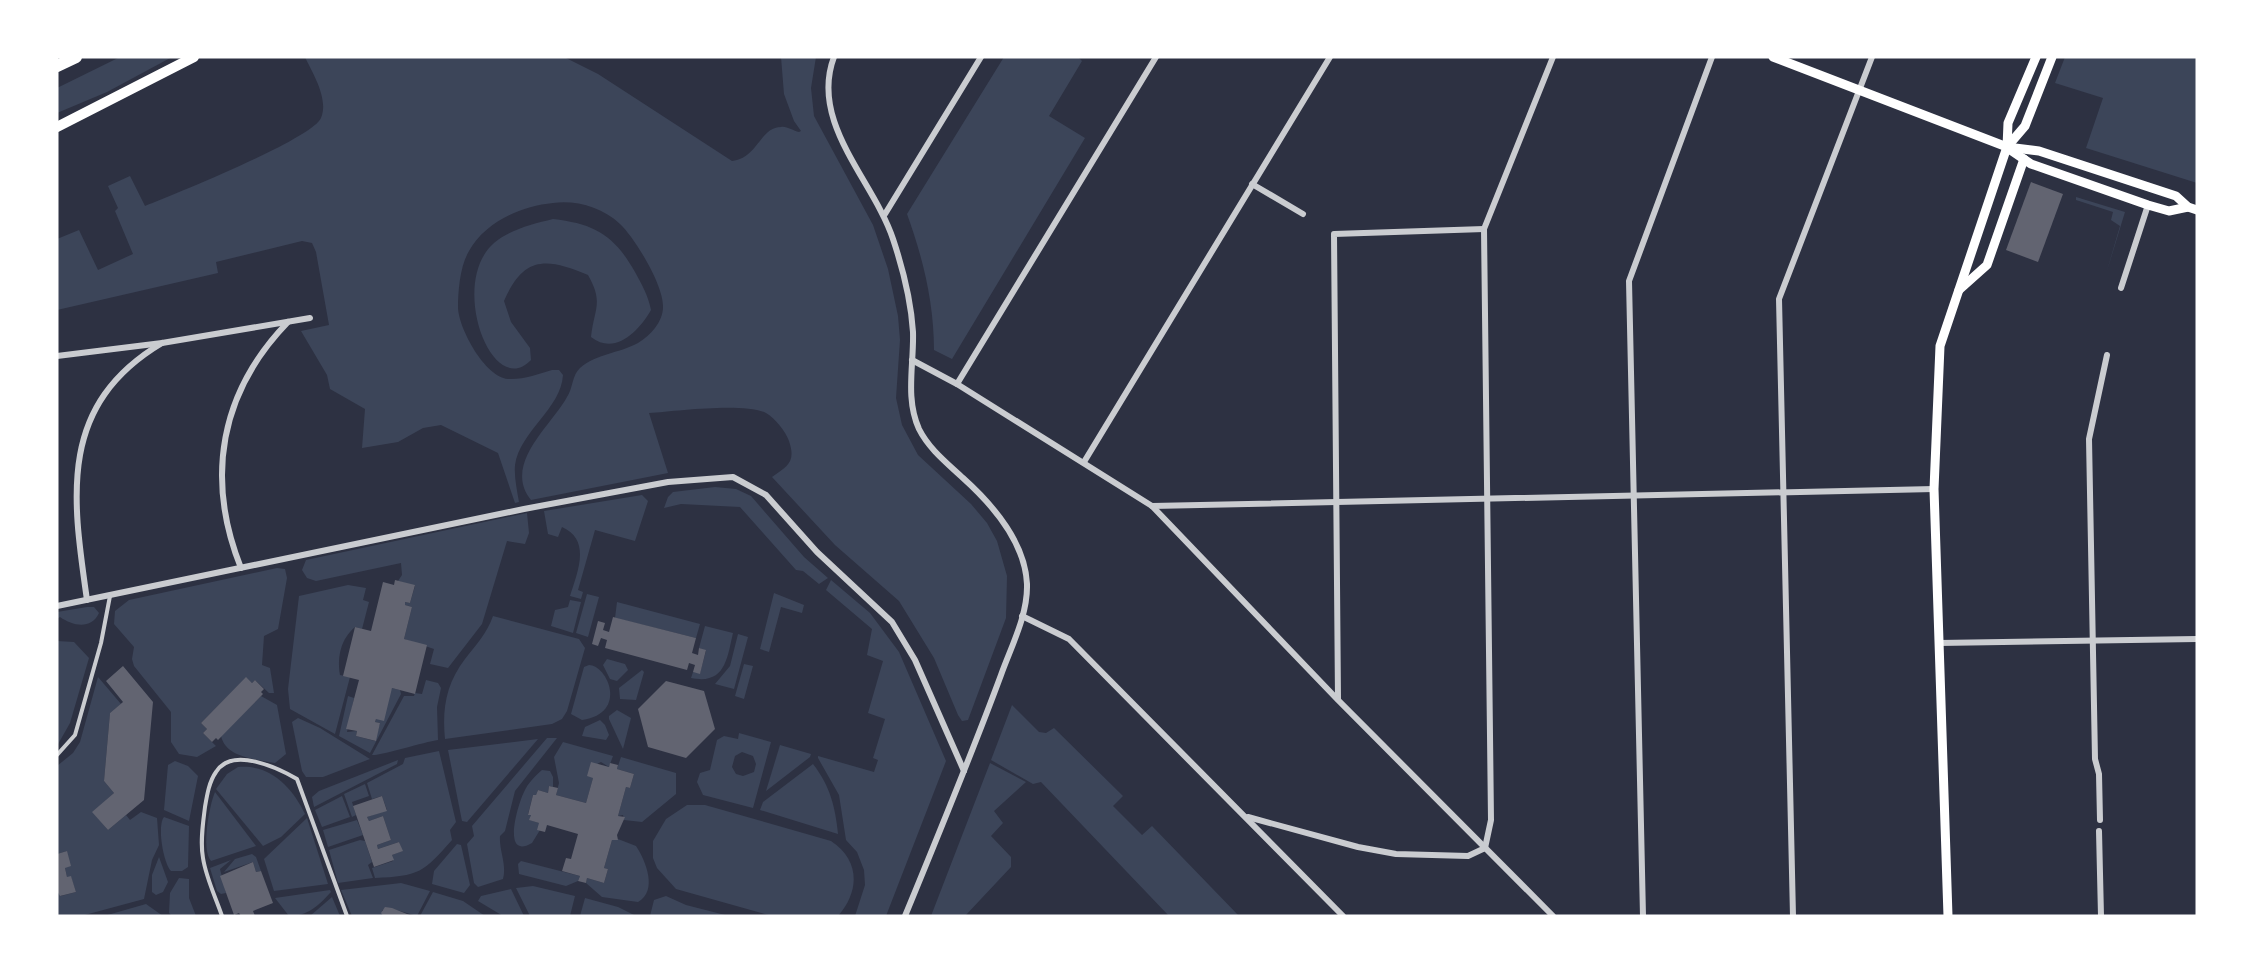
<svg xmlns="http://www.w3.org/2000/svg" width="2254" height="973" viewBox="0 0 2254 973" font-family="Poppins,sans-serif">
	<rect width="100%" height="100%" fill="#2d3142"/>
	<!-- green -->
	<g fill="#3c4559" fill-rule="evenodd">
		<path d="M120,57H172L107,92L57,113V88Z"/>
		<path d="M305,57H564L598,74L732,161C758,158 760,127 781,127C787,126 793,131 799,132L801,131L794,121L784,94L781,57H816L811,88L814,116L873,225L888,269L898,316L900,340L896,398L902,425L918,455L971,504L987,523L997,541L1007,576L1006,618L968,720L962,721L958,715L934,658L899,601L835,545L772,477C788,466 796,462 789,441C786,432 775,418 766,413C744,402 676,411 649,413L668,473L531,500C502,464 552,425 567,397C573,388 572,375 580,368C596,354 620,353 638,343C650,336 663,322 663,307C664,286 635,238 620,224C602,207 576,200 553,203C521,206 485,222 469,251C460,266 458,291 458,308C459,329 485,377 508,379C523,380 538,374 552,370H559L563,375C561,409 520,431 515,465C514,477 517,490 519,502L515,503L498,453L441,425L423,428L398,442L362,448L365,409L330,389L327,375L301,331L329,325L316,252L312,243L302,241L216,262L218,273L57,310V239L79,230L98,270L133,254L115,211L118,208L108,186L130,176L145,206C173,195 312,139 321,118C329,99 313,74 305,57Z"/>
		<path d="M1004,57H1078L1082,61L1049,116L1085,138L952,359L934,350C934,303 923,258 907,214Z"/>
		<path d="M2065,57H2197V183L2086,148L2103,98L2055,83Z"/>
		<path d="M2076,197L2125,212L2106,274L2120,226L2111,220L2113,212L2076,200Z"/>
		<path d="M553,219C595,224 614,235 635,272C642,285 648,295 651,310C639,331 615,356 591,337C594,309 604,303 588,275C547,258 524,255 504,301L511,322L530,348L531,360C492,401 448,283 494,243C511,229 533,224 553,219Z"/>
		<path d="M715,487L736,489L751,496L804,557L828,578L819,584L803,571L796,570L740,507L681,504L664,508L668,497L673,492Z"/>
		<path d="M642,495L648,501L635,541L595,530L578,590L583,592L581,599L570,596C577,573 592,540 562,527L558,537L548,534L544,511Z"/>
		<path d="M527,513L529,533L525,544L507,541L482,624L448,668L430,664L434,649L404,639L412,607L405,605V602L410,603L415,586L398,581L402,575L401,563L316,581L307,578L302,570L306,560Z"/>
		<path d="M277,568L285,569L287,578L278,629L264,636L262,665L270,668L274,693H269L255,680L252,683L246,678L201,723L207,729L203,733L216,746L197,757L179,754L171,742V712L134,666L132,659L134,647L114,624L115,611L129,600Z"/>
		<path d="M831,580L870,613L899,652L946,761L886,916H855L865,885L864,870L857,852L846,840L839,795L818,758V756L874,772L878,760L873,758L885,719L868,713L883,661L867,655L872,629L826,590Z"/>
		<path d="M348,585L366,588L363,600L369,602L362,629L355,627C341,639 337,656 340,675L350,677L335,734L290,709L288,689L299,596Z"/>
		<path d="M774,593L804,605L802,613L781,607L769,652L760,649Z"/>
		<path d="M587,594L599,597L588,637L576,633Z"/>
		<path d="M570,600L581,602L573,633L551,626L555,610L568,607Z"/>
		<path d="M617,602L700,624L696,638L615,618Z"/>
		<path d="M87,607H94L99,613C91,630 73,626 60,617L57,619V612Z"/>
		<path d="M493,616L579,639L585,648L567,711L562,719L552,724L445,739C442,709 446,684 465,659C476,645 487,633 493,616Z"/>
		<path d="M705,626L733,633C727,659 725,685 691,678L693,672L700,673L706,651L699,648Z"/>
		<path d="M738,634L748,637L734,689L715,684L730,666Z"/>
		<path d="M57,641L74,642L89,658L70,723L57,746Z"/>
		<path d="M607,659L625,664L628,670L617,681L610,679L603,665Z"/>
		<path d="M744,664L753,666L744,699L735,696Z"/>
		<path d="M589,665C607,665 629,713 582,720L571,714L584,667Z"/>
		<path d="M642,670L644,672L636,700L620,699L619,688Z"/>
		<path d="M98,677L121,704L110,713L104,781L114,793L93,812L108,830L126,815L130,820L141,812L157,818L159,845L152,860L144,899L81,916H57V891L61,896L76,892L71,877H67L65,868L67,851L57,854V766L73,753L80,742Z"/>
		<path d="M426,680L438,683L441,688L437,707L438,740C424,742 380,756 372,755L404,696H414L415,693L422,694Z"/>
		<path d="M392,688L400,690L401,694L370,753L339,736L348,696L354,698L347,732L357,731L356,736L375,741L380,723L375,722L376,719Z"/>
		<path d="M261,696L277,705L286,754L275,763C256,759 226,758 221,736Z"/>
		<path d="M1012,705L1039,732L1046,733L1054,728L1123,796L1113,806L1142,835L1152,826L1239,916H1169L1041,782L1033,784L991,760Z"/>
		<path d="M617,710L631,718L623,749L609,719V716Z"/>
		<path d="M298,718L320,728L370,759L323,777H306L302,771L292,722Z"/>
		<path d="M600,720L605,725L609,735L606,740L582,736L585,727Z"/>
		<path d="M739,733L771,742L753,808L703,795L697,782L700,773L710,770L717,740L724,736L738,739ZM742,752L753,756L756,764L754,772L743,776L736,774L732,767L735,756Z"/>
		<path d="M547,738H557L515,791L505,831L500,836C499,851 507,864 503,879L478,887L474,883L467,844L474,836L472,826Z"/>
		<path d="M538,739L467,822L462,821L448,750Z"/>
		<path d="M563,742L613,756L609,767L601,762L597,764L586,803L556,795L559,783L554,757Z"/>
		<path d="M780,745L811,754L810,757L766,791Z"/>
		<path d="M439,751L456,822L450,830L452,840C423,873 419,876 375,878L372,868L393,861L392,855L402,851L399,842L378,849L377,845L391,840L383,816L369,821L367,817L387,810L382,796L372,799L367,783L403,764L405,758Z"/>
		<path d="M621,757L676,773V794L642,822L624,820L623,815L618,816L626,787L630,788L634,774L617,769Z"/>
		<path d="M398,760L397,764L314,807L312,797L319,791Z"/>
		<path d="M175,761L188,766L198,776L189,821L164,810L168,765Z"/>
		<path d="M990,763L1026,782L994,811L1003,823L991,836L1011,857V867L965,916H931Z"/>
		<path d="M813,764C830,786 835,806 838,834L760,810L763,802Z"/>
		<path d="M238,767C270,764 292,787 305,814L281,837L263,846L216,789L227,774Z"/>
		<path d="M542,770L550,771L553,777V787L549,786L548,793L538,790L536,795H533L528,814L531,815L530,820L539,823L540,830L532,843C501,861 518,804 524,792C528,783 535,776 542,770Z"/>
		<path d="M365,784L369,796L352,802L356,815L352,817L344,794Z"/>
		<path d="M215,792L256,846L211,861C201,850 209,806 215,792Z"/>
		<path d="M342,796L350,817L322,827L315,810Z"/>
		<path d="M687,805H705L831,841C860,860 860,891 838,916H772L676,889L657,868L653,858V841L666,819Z"/>
		<path d="M164,817L189,826L188,867L182,871H171C163,863 157,825 164,817Z"/>
		<path d="M307,818L328,884L274,891L264,859Z"/>
		<path d="M357,820L363,835L328,847L323,830Z"/>
		<path d="M618,839L636,846C646,861 658,891 638,902L602,897L586,883L587,878L604,883L608,869L604,868L612,840Z"/>
		<path d="M360,840L365,841L372,862L368,865L373,878L338,883L329,850Z"/>
		<path d="M457,844L461,845L470,885L464,893L432,884L434,871Z"/>
		<path d="M252,854L256,857L261,871L256,872L253,862L224,872L235,859Z"/>
		<path d="M159,857L168,882L163,892L156,895L152,892V875Z"/>
		<path d="M231,860L220,869L226,893L221,894L217,891L210,868Z"/>
		<path d="M521,861L580,876L578,881L566,886L519,874L518,864Z"/>
		<path d="M179,878L189,879V898L196,916H172L169,913L170,893Z"/>
		<path d="M401,883L430,891L417,916L393,909L382,910L383,916H352L341,890Z"/>
		<path d="M533,886L575,896L570,916H530L516,888Z"/>
		<path d="M511,889L524,916H503L478,901L481,896Z"/>
		<path d="M330,890L331,892C318,906 308,916 289,916L275,898Z"/>
		<path d="M433,892L463,901L485,916H420Z"/>
		<path d="M666,896L686,905L729,916H650L654,900Z"/>
		<path d="M332,897L340,916H310Z"/>
		<path d="M585,898L618,907L636,916H580Z"/>
		<path d="M146,904L163,916H104Z"/>
	</g>
	<!-- building -->
	<g fill="#626471">
		<path d="M2031,182L2063,194L2038,262L2006,250Z"/>
		<path d="M395,580L415,585L410,603L405,602V605L412,607L404,639L427,645L415,694L392,688L384,721L376,719L375,722L380,723L376,741L356,736L357,731L346,729L359,680L343,676L355,627L371,631L383,582L394,585Z"/>
		<path d="M613,617L696,638L692,653L698,655L699,648L706,650L700,674L693,672L695,665L689,663L687,670L605,648L607,640L601,638L598,646L592,644L598,621L605,623L603,630L609,632Z"/>
		<path d="M123,666L153,702L144,800L108,830L92,812L114,793L104,781L110,713L123,702L106,681Z"/>
		<path d="M246,677L252,683L255,680L264,689L261,692L263,694L218,740L216,738L212,742L203,733L207,729L201,723Z"/>
		<path d="M666,681L704,691L715,729L686,758L648,747L638,709Z"/>
		<path d="M591,762L609,767L610,763L618,765L617,769L634,774L630,788L626,787L618,816L625,817L617,835L618,840H612L604,868L608,869L604,883L587,878L586,883L578,881L580,876L562,871L566,858L571,859L578,834L547,825L545,832L537,830L539,823L529,820L531,815H528L533,795H536L538,790L548,793L549,786L558,788L556,795L586,803L593,778L587,776Z"/>
		<path d="M382,796L387,811L367,817L369,821L383,816L391,840L377,845L378,849L399,842L403,851L392,855L394,860L374,867L353,806Z"/>
		<path d="M67,851L71,866L65,868L67,877L71,876L76,892L60,896L57,891V854Z"/>
		<path d="M253,862L256,872L261,871L273,903L253,911L255,916H241L239,913L234,915L220,876Z"/>
		<path d="M385,907L392,908L412,916H383L381,913Z"/>
	</g>
	<g fill="none" stroke-linecap="round" stroke-linejoin="round">
		<!-- service -->
		<g stroke="#caccd0" stroke-width="4">
			<path d="M57,755L75,735L101,643L110,596"/>
			<path d="M222,916C216,898 206,878 203,858C200,842 203,823 205,807C207,795 209,782 216,772C232,746 278,768 297,779L347,916"/>
		</g>
		<!-- minor -->
		<g stroke="#caccd0" stroke-width="6">
			<path d="M834,57C809,123 874,181 893,239C903,269 911,300 913,332C914,365 905,398 919,429C929,449 947,463 963,478C993,505 1025,542 1027,584C1028,615 1011,647 1001,675C971,756 938,836 905,916"/>
			<path d="M1252,184L1303,214"/>
			<path d="M885,214L981,57"/>
			<path d="M2121,288L2148,205"/>
			<path d="M57,356L162,343L310,318"/>
			<path d="M912,360L957,384L1152,506L1338,700L1553,916"/>
			<path d="M957,384L1156,57"/>
			<path d="M1084,462L1330,57"/>
			<path d="M1152,506L1934,489"/>
			<path d="M241,568C205,478 220,392 288,322"/>
			<path d="M87,600C72,496 58,405 162,343"/>
			<path d="M57,606L524,509L668,482L733,477L766,495L817,552L892,622L915,660L964,771"/>
			<path d="M1022,616L1069,639L1343,916"/>
			<path d="M1939,643L2197,639"/>
			<path d="M1338,699L1334,234L1484,229"/>
			<path d="M1248,817L1358,847L1396,854L1468,856L1485,848L1491,820L1484,229L1553,57"/>
			<path d="M2100,820L2099,774L2095,759L2089,439L2107,355"/>
			<path d="M2099,831L2101,916"/>
			<path d="M1643,916L1629,281L1712,57"/>
			<path d="M1793,916L1779,299L1872,57"/>
		</g>
		<!-- secondary -->
		<g stroke="#fff" stroke-width="9">
			<path d="M1773,57L2007,147L2039,151L2176,196L2188,207L2197,210"/>
			<path d="M2007,147L2025,126L2052,57"/>
			<path d="M2009,149L2031,164L2148,205L2169,211L2188,207"/>
			<path d="M1959,290L1987,265L2024,159"/>
			<path d="M1948,916L1934,489L1940,346L2007,147L2008,123L2036,57"/>
		</g>
		<!-- primary -->
		<path stroke="#fff" stroke-width="10" d="M57,127L194,57"/>
		<!-- motorway -->
		<path stroke="#fff" stroke-width="12" d="M57,66L76,57"/>
	</g>
	<!-- border -->
	<rect width="2254" height="973" fill="none" stroke="#ffffff" stroke-width="117"/>
</svg>
